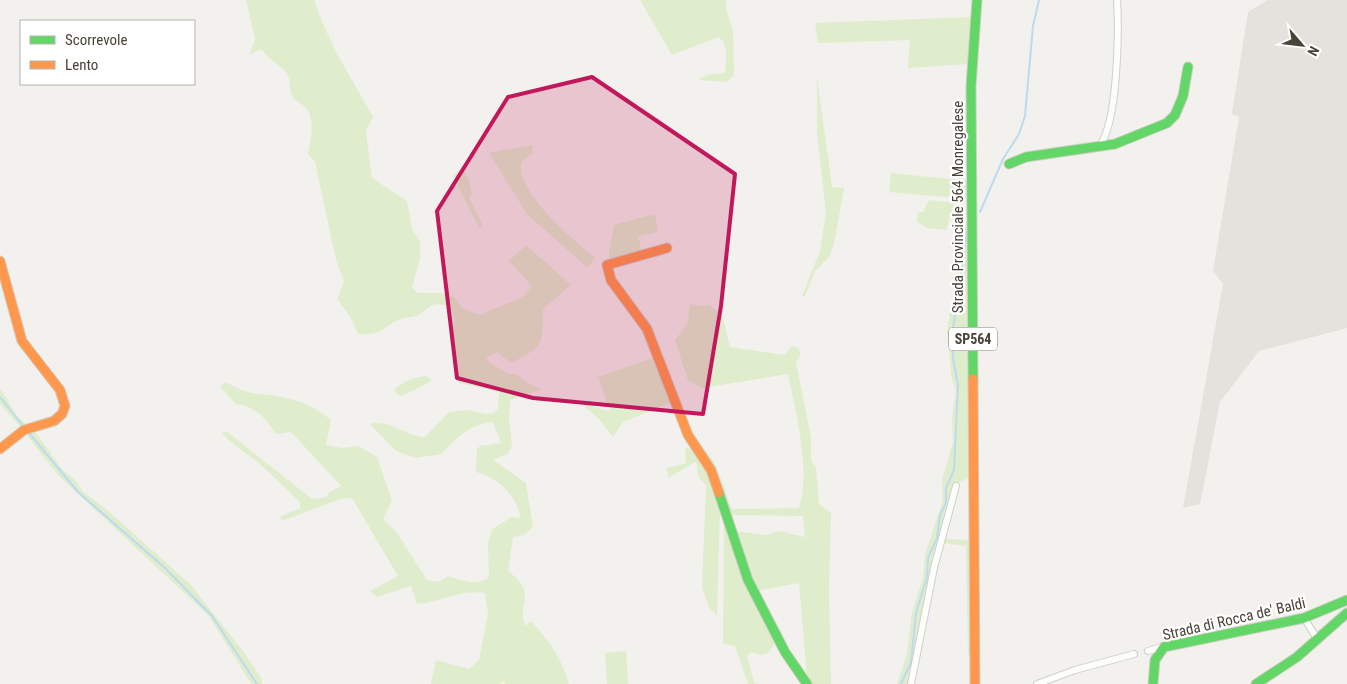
<svg xmlns="http://www.w3.org/2000/svg" width="1347" height="684" viewBox="0 0 1347 684" font-family="'Roboto Condensed',sans-serif">
	<rect width="100%" height="100%" fill="#f2f1ed"/>
	<!-- industrial -->
	<path fill="#e5e1dc" d="M1268,0H1347V328L1259,351L1220,402L1200,504L1183,508L1223,284L1213,271L1239,117L1232,114L1248,12Z"/>
	<!-- green -->
	<g fill="#dfedcd">
		<path d="M246,0H314C328,43 352,79 373,117L366,131L372,178L407,201L412,229L420,242V258L412,288L418,293H442L454,297L462,308L480,315L524,296L532,286L509,261L526,245L571,285L543,309C542,345 545,346 511,363L497,352L486,358L492,364L509,374H516L527,383L542,389L510,400L509,419L512,446L507,454L493,460L526,483L533,527L524,535L513,537L508,571C539,594 516,603 525,626L531,621C550,642 561,657 569,684H506L503,681L500,684H431L436,660L469,669L479,660L488,614L485,593C460,589 442,602 417,604L411,586L377,597L370,591L398,576L352,498L340,499L282,521L280,517L300,508V502C287,490 275,477 262,466C249,454 233,446 222,433L226,431L230,434L312,499L326,497L330,492L341,486L291,432L276,434C265,418 256,406 236,404L220,387L226,382C251,398 264,392 290,399C306,403 319,410 331,420L326,445L342,448L358,446L377,457L392,501L383,519L397,533L427,580L439,582L448,576C460,580 478,587 489,577L488,544L492,529L512,517L520,518C519,497 496,476 476,472L477,449L480,446L501,443L493,422C471,424 456,437 442,454L416,458L396,451L370,424C392,419 405,437 425,437L449,412L468,410L486,414L494,413L498,408L499,392L459,383L455,373L456,355C447,344 448,333 455,321L451,307C433,302 434,304 420,314C414,318 407,317 401,319C382,325 387,336 358,334L350,316L337,299L344,281L336,260L315,162L308,154C310,141 316,120 306,108C302,103 296,103 292,96C289,89 291,79 287,73C279,64 268,60 262,49L250,54L255,39Z"/>
		<path d="M640,0H726V9L733,31L734,75L727,82L698,80L707,75L725,73C726,61 729,46 719,37L672,55Z"/>
		<path d="M971,17L969,64L908,68L910,40L818,43L815,23Z"/>
		<path d="M817,77L832,187L844,188L834,244L829,257L815,271L805,296H802L820,251L826,212L817,133Z"/>
		<path d="M532,145L533,153C528,156 521,160 521,167C521,197 574,240 595,258L588,268L527,214L489,153Z"/>
		<path d="M459,172H465L469,180L472,194L469,198L483,226L479,228L453,176Z"/>
		<path d="M891,173L969,181V199L889,192Z"/>
		<path d="M929,200L955,203L946,230L927,228L917,222L918,212H923Z"/>
		<path d="M655,214L658,232L638,236L642,253L609,262V250L614,225Z"/>
		<path d="M969,219V478L954,484L911,677L908,684H897L907,654L912,613L923,578L925,555L943,500L942,480L953,442L952,418L956,391L952,380L947,330L965,224Z"/>
		<path d="M690,303L696,306L709,305L722,315L730,347L785,355L792,346L797,347L801,354L796,362L811,438V460L816,468L819,504L831,513L829,591L831,684H811L807,678L799,583L757,591L735,531L766,535L779,531L805,537L803,516L731,515L697,444C717,454 724,490 732,509L799,508C811,470 796,413 788,374L702,388L688,380L675,340L688,323Z"/>
		<path d="M656,357L671,400L670,403L623,422L613,437L598,418L585,407L586,403L606,411L610,410L598,377Z"/>
		<path d="M427,376L432,380L421,387L401,396L394,391C399,382 416,377 427,376Z"/>
		<path d="M0,388L17,416L28,426L21,428L0,404Z"/>
		<path d="M34,430L62,469L76,481L83,492L106,509L191,585L246,655L261,678L262,684H252L248,679L209,616L58,475L25,433Z"/>
		<path d="M685,447L694,450L703,461L720,506L717,616L709,607L702,588L706,485C698,479 697,474 697,464L695,462L668,478L667,468L686,463Z"/>
		<path d="M724,514L776,642L767,654L761,655L751,652L747,656L754,682L757,684H748L735,646L723,644Z"/>
		<path d="M945,539L970,540L971,654L968,655L966,546L943,543Z"/>
		<path d="M626,651L628,684H607L605,653Z"/>
	</g>
	<g fill="none" stroke-linecap="round" stroke-linejoin="round">
		<!-- stream -->
		<g stroke="#bcdaf0" stroke-width="2">
			<path d="M980,212L1003,159L1019,134L1025,116L1033,26L1039,0"/>
			<path d="M0,397L23,426"/>
			<path d="M29,433L78,492L164,567L212,616L257,684"/>
			<path d="M901,684L911,662L916,613L927,577L928,558L937,538L940,515L946,503V488L954,470L958,385L953,358V329L967,231"/>
		</g>
		<!-- street casing -->
		<g stroke="#d0cfca" stroke-width="8">
			<g id="street">
				<path d="M1099,147C1118,123 1119,32 1117,0"/>
				<path d="M1304,618L1318,640"/>
				<path d="M1148,651L1162,647"/>
				<path d="M911,684L934,568L956,486"/>
				<path d="M1037,684L1075,670L1134,654"/>
			</g>
		</g>
		<!-- fast casing -->
		<g stroke="#d2cec4" stroke-width="11">
			<g id="fast">
				<path d="M1009,164L1026,157L1115,144L1167,123L1175,115L1183,96L1188,67"/>
				<path d="M973,379L971,86L977,0"/>
				<path d="M719,493L748,580L785,652L807,684"/>
				<path d="M1153,684L1155,660L1164,647L1304,618L1347,600"/>
				<path d="M1256,684L1297,657L1347,613"/>
			</g>
		</g>
		<!-- slow casing -->
		<g stroke="#d2cec4" stroke-width="11">
			<g id="slow">
				<path d="M667,248L607,265L611,280L647,329L688,435L711,470L719,493"/>
				<path d="M0,261L22,341L60,390L65,406L62,414L54,421L24,430L0,449"/>
				<path d="M973,379L975,684"/>
			</g>
		</g>
		<!-- street -->
		<use href="#street" stroke="#fdfdfc" stroke-width="6"/>
		<!-- fast -->
		<use href="#fast" stroke="#63d668" stroke-width="9"/>
		<!-- slow -->
		<use href="#slow" stroke="#ff974d" stroke-width="9"/>
	</g>
	<!-- marked area -->
	<path fill="#c2185b" fill-opacity="0.2" stroke="#c2185b" stroke-width="4" stroke-linejoin="round" d="M592,77L735,174L721,306L703,414L533,398L457,378L437,211L508,97Z"/>
	<g text-anchor="middle" dominant-baseline="central" stroke-width="4.5" stroke-linejoin="round" paint-order="stroke">
		<!-- shield labels -->
		<rect fill="#fff" stroke="#807b73" stroke-width="1" x="949" y="327.5" width="48" height="23" rx="4"/>
		<g font-size="14" font-weight="bold" fill="#494337">
			<text x="973" y="339">SP564</text>
		</g>
		<!-- street labels -->
		<g font-size="15" fill="#494337" stroke="#fff">
			<text transform="translate(958 207) rotate(-90)">Strada Provinciale 564 Monregalese</text>
			<text transform="translate(1234 619) rotate(-13)">Strada di Rocca de' Baldi</text>
		</g>
	</g>
	<!-- legend -->
	<rect x="20" y="20" width="175" height="65" fill="#ffffff" stroke="#b6b4af"/>
	<rect x="30" y="36" width="25" height="8" fill="#63d668" stroke="#b6b4af"/>
	<text x="65" y="45" font-size="15" fill="#494337">Scorrevole</text>
	<rect x="30" y="61" width="25" height="8" fill="#ff974d" stroke="#b6b4af"/>
	<text x="65" y="70" font-size="15" fill="#494337">Lento</text>
	<!-- north arrow -->
	<g transform="translate(1302 45) rotate(118)" stroke="#ffffff" stroke-width="4" paint-order="stroke">
	<path d="M0-4L9 19L0 12L-9 19Z" fill="#494337"/>
	<text y="-8" font-size="14" font-weight="bold" text-anchor="middle" fill="#494337">N</text>
	</g>
</svg>
